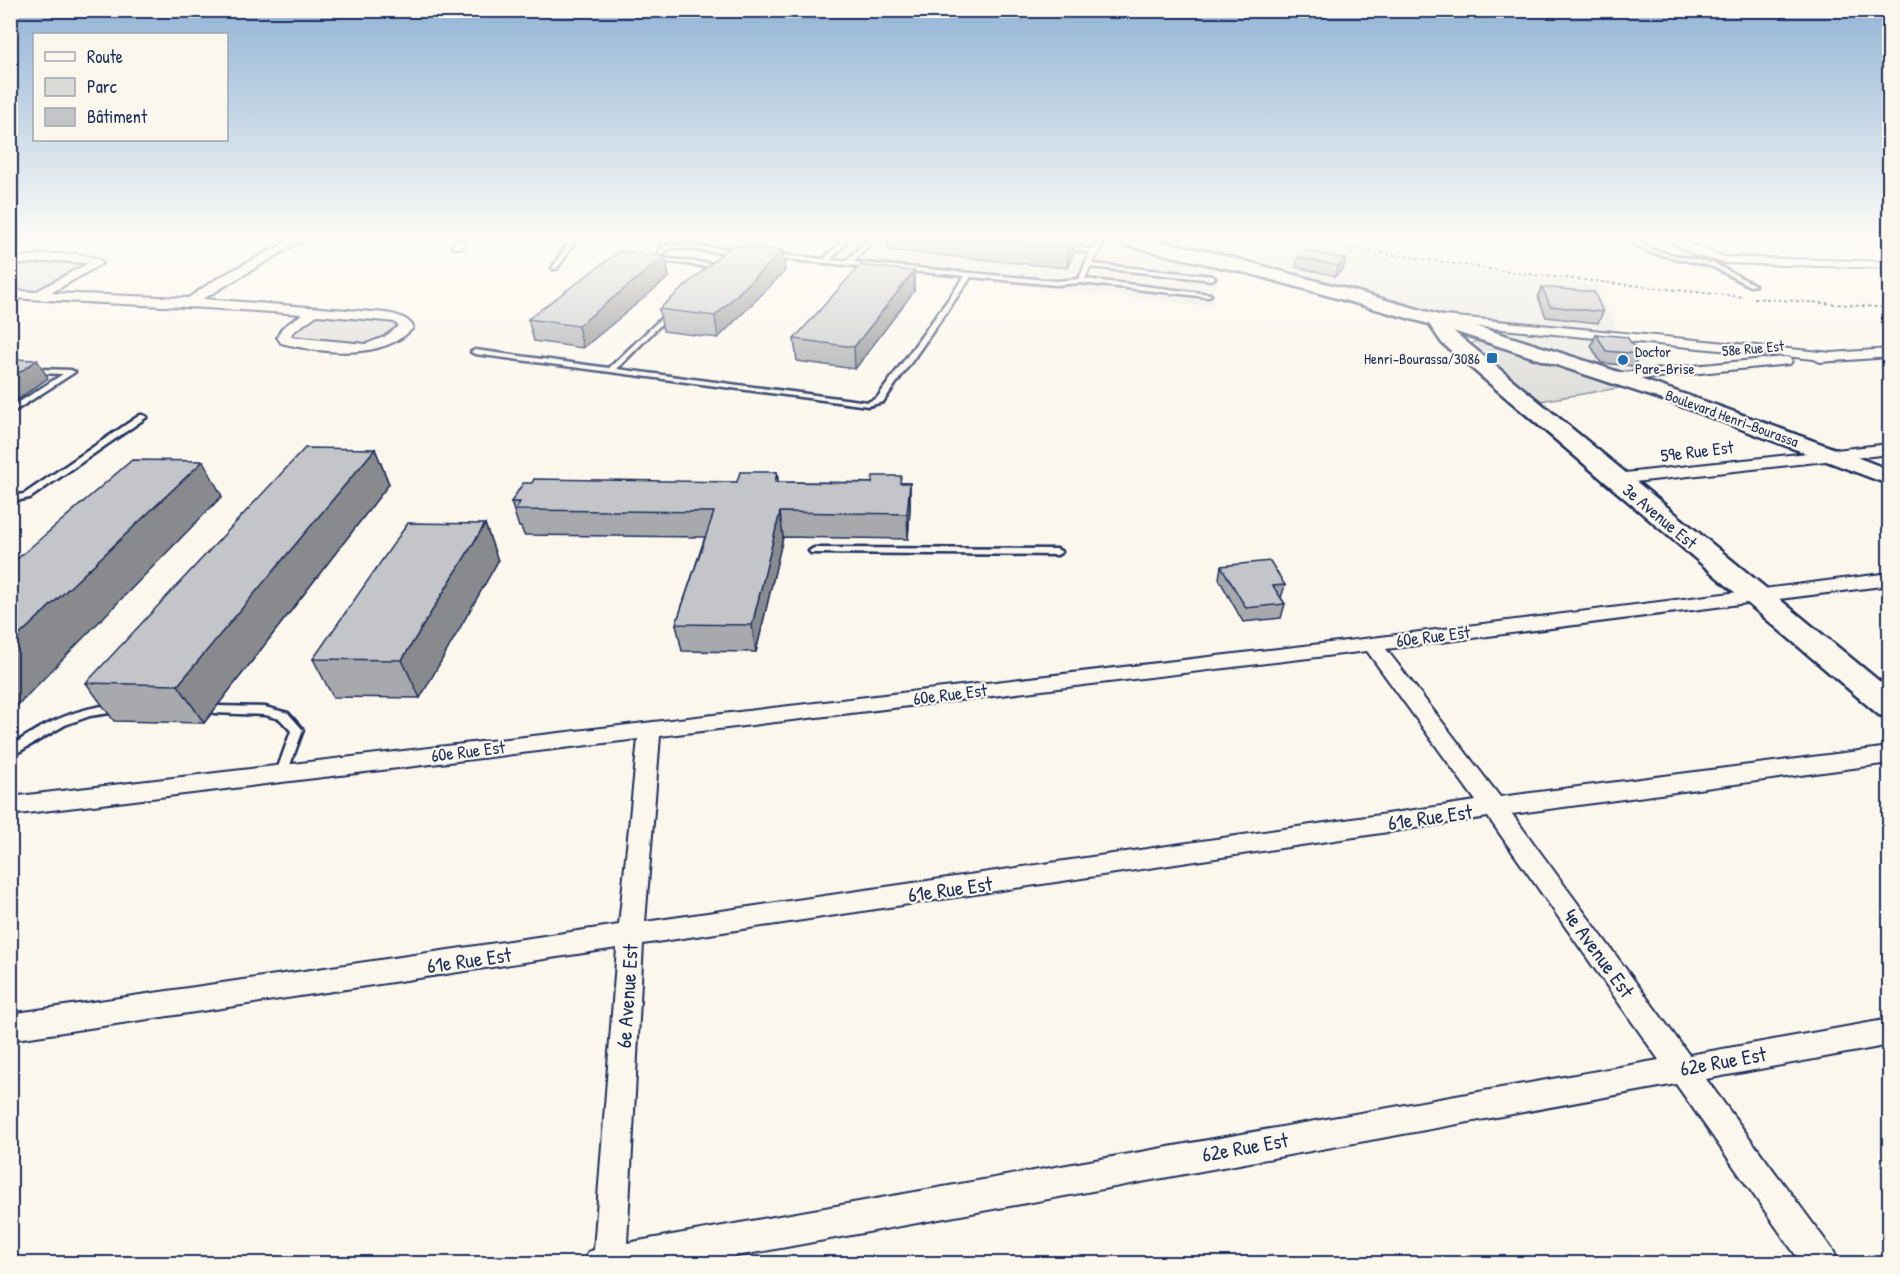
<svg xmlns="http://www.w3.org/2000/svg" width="1900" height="1274" viewBox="0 0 1900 1274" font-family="'Patrick Hand',sans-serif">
	<rect width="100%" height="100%" fill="#fbf7ec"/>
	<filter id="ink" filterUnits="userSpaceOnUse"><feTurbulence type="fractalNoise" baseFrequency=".0167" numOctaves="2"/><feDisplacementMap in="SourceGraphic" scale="12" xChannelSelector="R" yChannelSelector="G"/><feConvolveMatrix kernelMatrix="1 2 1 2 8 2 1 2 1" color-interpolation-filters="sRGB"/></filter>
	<g filter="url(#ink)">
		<!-- built -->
		<g fill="#eae8e2">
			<path d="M845,240H1089L1217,267L1212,307L827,264Z"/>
			<path d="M1161,240H1282L1437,264L1596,285L1621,337L1653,369L1627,371L1358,290L1160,241Z"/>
		</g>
		<!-- green -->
		<g fill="#dadad7" stroke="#7a849a" stroke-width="1.5">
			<path d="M45,259L97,263L38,295L11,294L10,262Z"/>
			<path d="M314,312L405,322L378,345L286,340L287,331Z"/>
			<path d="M1475,341L1562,367L1619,388L1540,401L1470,345Z"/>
		</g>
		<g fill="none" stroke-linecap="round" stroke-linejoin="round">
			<!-- lane casing -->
			<g stroke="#1b2f5e" stroke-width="5">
				<g id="lane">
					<path d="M570,240H576L557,269H553L552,268Z"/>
					<path d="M842,240H848L831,260L846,261L867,240H873L853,262L1056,281L1079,279L1090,252L1061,249L1059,248V246L1092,249L1099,240H1105L1092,264L1212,276L1215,278L1212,280L1090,267L1085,279L1210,294L1211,295L1208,297L1081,283L1056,285L971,277L883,402L868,406L475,354L471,352L475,350L609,368L671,309L674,311L673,312L617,369L868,402L877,398L965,276L771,258L768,256L771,254L824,259Z"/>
					<path d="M1629,240H1635L1652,250L1715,264L1755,285L1750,286L1711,266L1648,252Z"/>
					<path d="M673,244L738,250L741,252L738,254L673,248L667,249L661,258L715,264L723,262V264L716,268L655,260L654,259L663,246Z"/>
					<path d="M10,368L71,370L75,372L10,414V408L63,374L10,372Z"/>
					<path d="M140,415H143L147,417L30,498L10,502V496L24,494Z"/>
					<path d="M814,548L1057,549L1062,552L1057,555L811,553L809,551Z"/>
					<path d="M119,704L123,705L125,708L123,711L90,716L65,725L10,757V747C43,723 78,707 119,704Z"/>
					<path d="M218,706L265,707L284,712L288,713L303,730L286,776L282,778L278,776L276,773L291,731L280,719L265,715L214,713L212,710L214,707Z"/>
				</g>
			</g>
			<!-- street casing -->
			<g stroke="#1b2f5e" stroke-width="4">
				<g id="street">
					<path d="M290,240H303L203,299L386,313C397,315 406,317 413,326L412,329C381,361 320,353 281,343L277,337L282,328L302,314C205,307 108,304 10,298V290L35,292L88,263L55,261L10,265V258C33,256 86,247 103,263L51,293L188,298L218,278ZM317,315L386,321L394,322L399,326L384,337L366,344L291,337L292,333Z"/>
					<path d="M455,240H465L462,248H454L452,246Z"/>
					<path d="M1667,240C1686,238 1706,251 1724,257L1890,262V268L1724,263L1695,255Z"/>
					<path d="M1435,315L1832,353L1890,349V357L1820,362L1814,359L1430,322L1429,319L1430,316Z"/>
					<path d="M1785,357L1790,358L1792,361L1790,364L1620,381L1613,377L1620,373Z"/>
					<path d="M1890,444V454L1616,484L1608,479L1616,474Z"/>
					<path d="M1890,573V585L1386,649L1500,797L1890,747V763L1512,814L1689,1055L1890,1019V1045L1706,1079L1834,1252L1838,1264H1802L1676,1084L693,1264H584L588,1252L594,1250L617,948L10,1040V1014L619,925L638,739L10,815V797L1372,638ZM1367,651L1476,801L645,922L660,736ZM1488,817L1659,1060L627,1243L643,944Z"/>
				</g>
			</g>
			<!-- secondary casing -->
			<g stroke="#1b2f5e" stroke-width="5">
				<path id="secondary" d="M1113,240C1162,234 1245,262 1295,275C1497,328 1694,394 1890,470V485L1678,405L1453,331L1890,690V718L1879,715L1442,343L1429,324L1251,274L1115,243Z"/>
			</g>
			<!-- path -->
			<g stroke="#1b2f5e" stroke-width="2" stroke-dasharray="3 3" stroke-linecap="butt">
				<path d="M1292,240L1517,273L1744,297"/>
				<path d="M1754,298L1890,308"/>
			</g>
			<!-- lane -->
			<use href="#lane" fill="#fbf7ec" fill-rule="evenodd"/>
			<!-- street -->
			<use href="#street" fill="#fbf7ec" fill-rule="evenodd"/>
			<!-- secondary -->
			<use href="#secondary" fill="#fbf7ec" fill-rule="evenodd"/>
		</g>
		<!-- wall -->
		<g fill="#a8a9ad" stroke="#1b2f5e" stroke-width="1.5">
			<path d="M887,240H1074L1073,254L1067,268L888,250Z"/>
			<path d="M665,256L669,277L583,348L534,341L528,319Z"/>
			<path d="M1298,257L1346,259L1343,269L1335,276L1296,267Z"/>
			<path d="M785,271L718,338L663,331L659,309Z"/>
			<path d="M914,271V291L855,369L797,361L794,339Z"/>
			<path d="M1542,287L1603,312L1598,323L1546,317L1538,297Z"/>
			<path d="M1596,334L1639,354L1634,366L1601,363L1591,346Z"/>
			<path d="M10,359L48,378L17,400H10Z"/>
			<path d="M375,449L389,484L204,723L114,721L86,683Z"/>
			<path d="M777,472L778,482L910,483V508L908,539L783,537L756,652L682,651L676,624L705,537L524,535L521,527H519L511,502L737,482Z"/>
			<path d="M485,524L498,561L420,698L333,697L313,659Z"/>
			<path d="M1221,566L1285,585L1281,598L1285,604L1281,618L1243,622L1219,579Z"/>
		</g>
		<!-- shaded-wall -->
		<g fill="#888a8d" stroke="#1b2f5e" stroke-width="1.5">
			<path d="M1072,240H1074L1073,254L1067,268L1068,248Z"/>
			<path d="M783,250L785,271L718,338L715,316Z"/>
			<path d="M665,256L669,277L583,348L578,326Z"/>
			<path d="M1346,259L1343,269L1335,276L1338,266Z"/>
			<path d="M914,271V291L855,369L854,347Z"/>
			<path d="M37,360L48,378L17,400L10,390V379Z"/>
			<path d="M375,449L389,484L204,723L178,685Z"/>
			<path d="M203,461L222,496L10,713V644Z"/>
			<path d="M777,472L780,497L775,482Z"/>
			<path d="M910,483V508L908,539L907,514Z"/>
			<path d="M780,512L783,537L756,652L752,625Z"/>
			<path d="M485,524L498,561L420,698L402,660Z"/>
		</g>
		<!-- building -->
		<g fill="#c3c5c9" stroke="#1b2f5e" stroke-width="1.5">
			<path d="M982,240H1072L1068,248Z"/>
			<path d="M732,245L783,250L715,316L659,309Z"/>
			<path d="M620,251L665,256L578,326L528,319Z"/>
			<path d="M1306,251L1346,259L1338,266L1298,257Z"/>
			<path d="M860,265L914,271L854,347L794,339Z"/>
			<path d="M1542,287L1594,292L1603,312L1550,306Z"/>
			<path d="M1596,334L1627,337L1639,354L1606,351Z"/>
			<path d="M10,359L37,360L10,379Z"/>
			<path d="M305,448L375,449L178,685L86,683Z"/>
			<path d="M132,460L203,461L10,644V565Z"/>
			<path d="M740,472H777L775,482L872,483L873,476H901L900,483H910L907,514L780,512L752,625L676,624L714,512L516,510L520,502H511L523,483H532L534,479L737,482Z"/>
			<path d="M408,523L485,524L402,660L313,659Z"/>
			<path d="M1270,561L1285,585L1273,586L1285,604L1246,608L1221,566Z"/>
		</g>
	</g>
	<!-- sky -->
	<linearGradient id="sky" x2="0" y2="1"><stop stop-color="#91b4d6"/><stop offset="0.57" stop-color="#fdfbf6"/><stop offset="1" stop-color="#fdfbf6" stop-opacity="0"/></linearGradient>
	<rect width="1900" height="418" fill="url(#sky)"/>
	<!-- markers -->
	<g fill="#1f6fb2" stroke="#fbf7ec" stroke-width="2">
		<rect x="1486" y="352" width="12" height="12" rx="3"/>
		<circle cx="1623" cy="360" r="6"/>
	</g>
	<g text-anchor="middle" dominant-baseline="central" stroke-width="4.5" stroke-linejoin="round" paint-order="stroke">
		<!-- far-street labels -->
		<g font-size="15" fill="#1b2f5e" stroke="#fbf7ec">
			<text transform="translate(1753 348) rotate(-5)">58e Rue Est</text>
			<text transform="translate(1732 418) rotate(20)">Boulevard Henri-Bourassa</text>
		</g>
		<!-- far-poi labels -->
		<g font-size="15" fill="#1b2f5e" stroke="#fbf7ec" text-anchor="start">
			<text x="1635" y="351">Doctor<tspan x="1635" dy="17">Pare-Brise</tspan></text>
			<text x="1480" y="358" text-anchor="end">Henri-Bourassa/3086</text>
		</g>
		<!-- street labels -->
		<g font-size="18" fill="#1b2f5e" stroke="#fbf7ec">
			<text transform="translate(1697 451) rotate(-7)">59e Rue Est</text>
			<text transform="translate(1660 516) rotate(40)">3e Avenue Est</text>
			<text transform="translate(1433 636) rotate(-7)">60e Rue Est</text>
			<text transform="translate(950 694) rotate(-7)">60e Rue Est</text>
			<text transform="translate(468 751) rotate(-7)">60e Rue Est</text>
		</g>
		<!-- near-street labels -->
		<g font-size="21" fill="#1b2f5e" stroke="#fbf7ec">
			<text transform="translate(1430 817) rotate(-8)">61e Rue Est</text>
			<text transform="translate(950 889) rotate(-8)">61e Rue Est</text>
			<text transform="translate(1599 953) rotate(54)">4e Avenue Est</text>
			<text transform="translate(469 960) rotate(-8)">61e Rue Est</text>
			<text transform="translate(627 996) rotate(-86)">6e Avenue Est</text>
			<text transform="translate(1723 1061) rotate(-10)">62e Rue Est</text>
			<text transform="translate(1245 1147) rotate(-10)">62e Rue Est</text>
		</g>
	</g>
	<!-- margin -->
	<rect width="1900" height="1274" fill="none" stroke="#fbf7ec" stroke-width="36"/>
	<rect x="18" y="18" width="1864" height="1238" fill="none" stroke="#1b2f5e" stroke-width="2" filter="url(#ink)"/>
	<!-- legend -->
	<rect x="33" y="33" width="195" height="108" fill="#fbf7ec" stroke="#a1a7b3" stroke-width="1.5"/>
	<rect x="45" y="52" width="30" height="9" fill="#fbf7ec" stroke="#a1a7b3" stroke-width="1.5"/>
	<text x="87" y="63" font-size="18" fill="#1b2f5e">Route</text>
	<rect x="45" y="78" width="30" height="18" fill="#dadad7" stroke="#a1a7b3" stroke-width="1.5"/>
	<text x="87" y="93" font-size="18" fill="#1b2f5e">Parc</text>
	<rect x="45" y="108" width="30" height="18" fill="#c3c5c9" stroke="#a1a7b3" stroke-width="1.5"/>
	<text x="87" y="123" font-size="18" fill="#1b2f5e">Bâtiment</text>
</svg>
